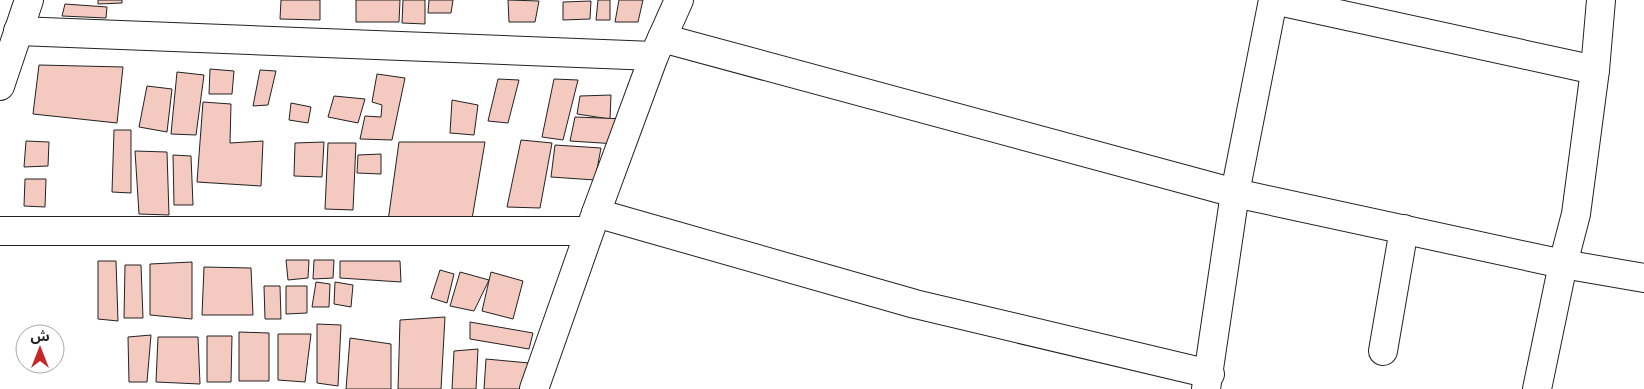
<svg xmlns="http://www.w3.org/2000/svg" width="1644" height="389" viewBox="0 0 1644 389" font-family="Signika,'Noto Sans Arabic',sans-serif">
	<rect width="100%" height="100%" fill="#fff"/>
	<!-- building -->
	<g fill="#f3c9c0" stroke="#222">
		<path d="M98,0H122V3L98,4Z"/>
		<path d="M281,0H320V20L280,19Z"/>
		<path d="M356,0H400L399,22H356Z"/>
		<path d="M403,0H425V24L402,23Z"/>
		<path d="M429,0H453L451,13H428Z"/>
		<path d="M508,0L539,1L535,22H509Z"/>
		<path d="M598,0H610V20H596Z"/>
		<path d="M619,0H643L638,22H615Z"/>
		<path d="M591,1L590,19L563,20V2Z"/>
		<path d="M65,4L107,7L106,18L62,16Z"/>
		<path d="M39,65L123,67L117,123L33,114Z"/>
		<path d="M210,69L234,71L232,94H209Z"/>
		<path d="M260,70L276,71L268,105L253,106Z"/>
		<path d="M177,72L204,75L196,135L171,134Z"/>
		<path d="M377,74L405,78L392,140L360,139L365,116L381,117L382,105L372,102Z"/>
		<path d="M498,79L519,80L508,123L488,121Z"/>
		<path d="M554,79L578,80L563,140L542,137Z"/>
		<path d="M147,86L172,89L167,132L139,127Z"/>
		<path d="M611,95L610,119L577,114L580,96Z"/>
		<path d="M334,96L365,99L358,123L328,117Z"/>
		<path d="M452,100L478,105L474,135L450,133Z"/>
		<path d="M203,102L231,104L230,143L263,141L261,186L197,182Z"/>
		<path d="M291,103L311,107L308,123L289,120Z"/>
		<path d="M575,117L626,119L617,144L570,141Z"/>
		<path d="M114,130H131V193L112,192Z"/>
		<path d="M521,140L552,143L540,208L507,207Z"/>
		<path d="M26,141L49,142L48,166L24,167Z"/>
		<path d="M324,142L322,177L294,176L295,143Z"/>
		<path d="M399,142H485L472,219L388,221Z"/>
		<path d="M328,143H356L353,210L325,209Z"/>
		<path d="M555,145L601,148L595,180L551,177Z"/>
		<path d="M135,151L167,152L169,215L139,214Z"/>
		<path d="M381,154V174L357,173L358,155Z"/>
		<path d="M173,155L191,156L193,205H174Z"/>
		<path d="M25,179H46L45,207L24,206Z"/>
		<path d="M286,260H309L308,278L288,280Z"/>
		<path d="M314,260H334L333,278L313,279Z"/>
		<path d="M98,261H116L118,321L98,319Z"/>
		<path d="M340,261H400L401,282L340,278Z"/>
		<path d="M192,262V319L150,315V264Z"/>
		<path d="M125,265H141L143,318H124Z"/>
		<path d="M204,267L251,268L253,315H202Z"/>
		<path d="M440,270L454,274L447,303L431,298Z"/>
		<path d="M460,272L489,280L474,311L450,306Z"/>
		<path d="M491,272L523,281L513,319L482,311Z"/>
		<path d="M316,282L330,284L329,307H312Z"/>
		<path d="M335,282L353,285L351,307L334,304Z"/>
		<path d="M264,286H280L281,319H265Z"/>
		<path d="M286,286H307V313L286,314Z"/>
		<path d="M445,317L441,389H398L400,320Z"/>
		<path d="M470,322L533,333L529,349L470,339Z"/>
		<path d="M317,324L341,325L338,386L317,383Z"/>
		<path d="M239,332L269,333V381H239Z"/>
		<path d="M278,334H311L305,382L278,380Z"/>
		<path d="M151,335L147,382H129L128,337Z"/>
		<path d="M207,336H232L231,382H207Z"/>
		<path d="M158,337H198L200,384L156,382Z"/>
		<path d="M350,338L391,344V389H346Z"/>
		<path d="M478,349L476,389H452L454,351Z"/>
		<path d="M486,359L529,363L524,389H484Z"/>
	</g>
	<g fill="none" stroke-linecap="round" stroke-linejoin="round">
		<!-- minor casing -->
		<g stroke="#222" stroke-width="30">
			<g id="minor">
				<path d="M1274,0L1595,70"/>
				<path d="M18,31L654,56"/>
				<path d="M662,38L1235,193L1563,264L1644,278"/>
				<path d="M0,86L29,0"/>
				<path d="M596,213L915,304L1210,374"/>
				<path d="M0,231H589"/>
				<path d="M1383,351L1404,229"/>
				<path d="M534,389L596,213L654,56L679,0"/>
				<path d="M1206,389L1235,193L1273,0"/>
				<path d="M1537,389L1563,264L1576,214L1595,70L1601,0"/>
			</g>
		</g>
		<!-- minor -->
		<use href="#minor" stroke="#fff" stroke-width="28"/>
	</g>
	<!-- north arrow -->
	<g transform="translate(40 349)"><circle r="24" fill="#ffffff" stroke="#a7a7a7"/>
	<path d="M0-4L9 19L0 12L-9 19Z" fill="#c62828"/>
	<text y="-8" font-size="14" font-weight="bold" text-anchor="middle" fill="#222222">ش</text>
	</g>
</svg>
